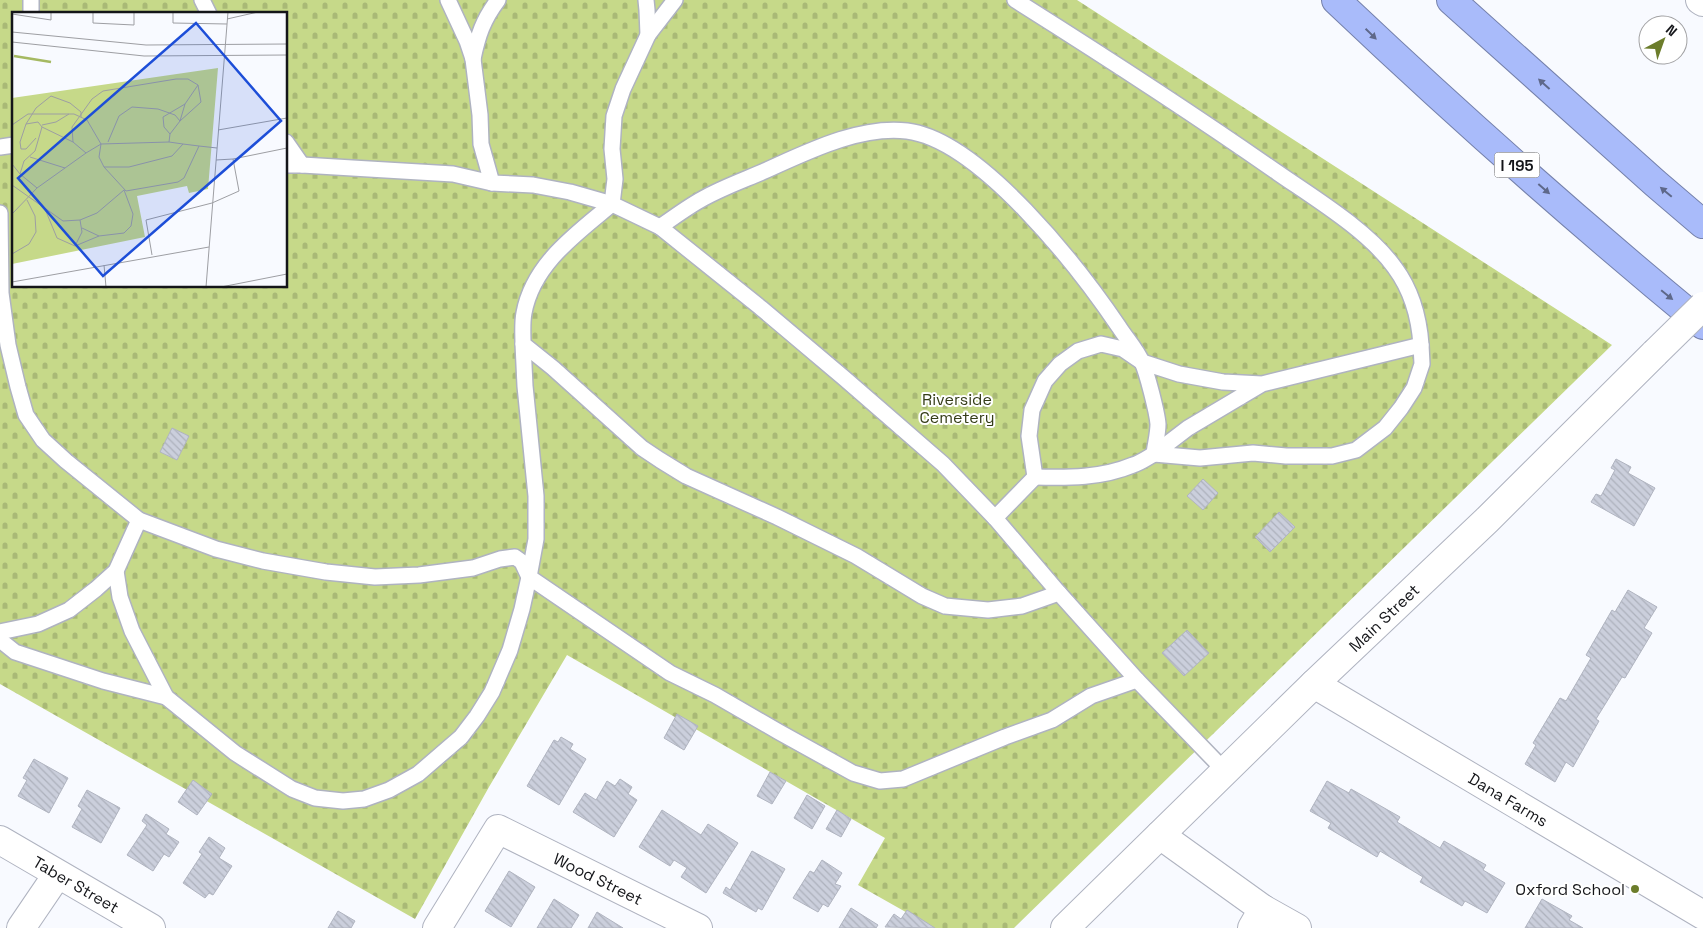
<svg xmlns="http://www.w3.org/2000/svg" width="1703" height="928" viewBox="0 0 1703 928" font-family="'Space Grotesk',sans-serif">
	<defs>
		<pattern id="cemetery-stones" width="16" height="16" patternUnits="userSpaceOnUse" patternTransform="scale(1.25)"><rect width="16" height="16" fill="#c6d989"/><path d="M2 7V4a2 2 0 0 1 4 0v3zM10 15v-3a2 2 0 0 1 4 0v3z" fill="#a9b976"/></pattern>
		<pattern id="building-back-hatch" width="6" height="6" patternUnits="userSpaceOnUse" patternTransform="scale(1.25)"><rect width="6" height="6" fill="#cbcfdc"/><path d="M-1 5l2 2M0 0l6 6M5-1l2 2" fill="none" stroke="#adb1bc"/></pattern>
	</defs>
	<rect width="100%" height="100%" fill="#f8faff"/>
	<!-- cemetery -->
	<path fill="url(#cemetery-stones)" fill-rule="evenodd" d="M0,0H1077L1612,345L1014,928H934L858,885L885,838L567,655L489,787L415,919L0,684ZM14,14H286V286H14Z"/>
	<!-- building -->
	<g fill="url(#building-back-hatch)" stroke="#b0b4c0">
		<path d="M172,428L189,436L177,460L160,452Z"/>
		<path d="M1616,459L1631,467L1628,473L1655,488L1634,526L1591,502L1596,494L1601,496L1615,470L1611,468Z"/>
		<path d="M1203,479L1218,493L1203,510L1187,496Z"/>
		<path d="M1279,512L1295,527L1270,552L1255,537Z"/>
		<path d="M1628,590L1657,607L1644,628L1652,633L1625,678L1622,677L1596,719L1599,721L1573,767L1566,762L1555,782L1525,764L1536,745L1533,743L1560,698L1566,701L1591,658L1586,655L1612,610L1615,612Z"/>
		<path d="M1187,630L1209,653L1184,676L1162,653Z"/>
		<path d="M677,714L698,726L684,750L664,738Z"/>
		<path d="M561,737L573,744L570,749L586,759L559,805L527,786L554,740L558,742Z"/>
		<path d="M34,759L68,778L49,813L18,796L27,780L23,778Z"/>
		<path d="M770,772L786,781L772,804L757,796Z"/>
		<path d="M620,779L632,787L628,794L637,800L614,837L573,812L585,793L596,800L607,781L615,786Z"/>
		<path d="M193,780L212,794L197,815L178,802Z"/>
		<path d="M1327,781L1349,793L1351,789L1400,817L1397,822L1440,848L1444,841L1486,865L1483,870L1505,883L1487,913L1465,901L1462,906L1420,882L1423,877L1380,851L1377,857L1328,828L1331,823L1310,811Z"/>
		<path d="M87,790L120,808L101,843L72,827L82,809L78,806Z"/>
		<path d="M807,795L825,806L812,829L794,818Z"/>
		<path d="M662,810L701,835L708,824L738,843L706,893L681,877L687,868L674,860L670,866L639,847Z"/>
		<path d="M837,810L851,819L841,837L826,829Z"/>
		<path d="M146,814L169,829L166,834L179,842L169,857L164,854L153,871L127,855L147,825L142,821Z"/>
		<path d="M209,837L225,848L219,858L232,866L213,895L209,893L205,898L183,883L202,854L199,852Z"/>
		<path d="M752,851L785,869L762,910L758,908L756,912L723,893L726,887L730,890Z"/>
		<path d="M822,860L842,873L835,884L841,886L828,907L823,904L818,912L793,898L810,871L814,873Z"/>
		<path d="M509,871L535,887L511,927L485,911Z"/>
		<path d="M554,899L579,915L571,928H537Z"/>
		<path d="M1542,899L1572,916L1569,920L1583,928H1525Z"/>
		<path d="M851,908L878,925L876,928H839Z"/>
		<path d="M907,910L935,928L885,927L894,914L901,919Z"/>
		<path d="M338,911L355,921L351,928H328Z"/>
		<path d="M597,912L623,928H588Z"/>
	</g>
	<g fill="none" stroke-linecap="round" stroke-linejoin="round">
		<!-- service casing -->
		<g stroke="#afb3c0" stroke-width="18">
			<g id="service">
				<path d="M202,0L209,14"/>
				<path d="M448,0L467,41L473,59C478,35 483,20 498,0"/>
				<path d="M646,0L647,10L648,35L623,89L614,116L612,149L615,179L612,204L660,227L761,308L844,378L943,464L995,518L1035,477L1029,436L1032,410L1045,381L1060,364L1078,351L1101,344L1123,349L1142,362L1179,374L1223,382L1262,384L1421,345L1422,364L1414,388L1401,408L1385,428L1356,450L1332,456H1286L1253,453L1200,458L1154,454L1188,428L1262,384"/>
				<path d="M1015,0C1104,56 1192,113 1278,173C1314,198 1369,231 1395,268C1412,291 1419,316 1421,345"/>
				<path d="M31,14V0"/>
				<path d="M648,35L675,0"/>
				<path d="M473,59L480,115L481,144L492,183L533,185L570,192L612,204C576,234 533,264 524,313C522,323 523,334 523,344L553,368L642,448L660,460L686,476L777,517L856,556L922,596L945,606L988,610L1022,606L1059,593L995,518"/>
				<path d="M286,142L302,165H286"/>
				<path d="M0,147L14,145"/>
				<path d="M302,165L453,174L492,183"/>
				<path d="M0,213L1,293L8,345L18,387L26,415L43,440L66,461L139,520L216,549L263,561L326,572L375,577L419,575L473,568L500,559L515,557L522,562L529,577L522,609L510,650L492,692L477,716L461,737L418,774L389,790L364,799L343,801L315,798L292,789L235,753L166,697L103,681L15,652L0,640"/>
				<path d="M660,227C674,217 689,206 704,198C722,188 741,181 760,173C803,154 858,125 907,131C980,140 1079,268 1119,327C1126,338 1137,350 1142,362C1147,373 1157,412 1158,424C1158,434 1155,445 1154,454C1147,458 1140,463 1133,465C1102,478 1068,478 1035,477"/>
				<path d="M523,344L525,386L536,496V539L529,577L670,673L715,695L779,732L853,773L880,781L903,779L1005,737L1052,720L1091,696L1137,680L1059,593"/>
				<path d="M116,571L120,597L132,631L166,697"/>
				<path d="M0,632L38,624L69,610L96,589L116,571L139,520"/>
				<path d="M1137,680L1225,771"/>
			</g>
		</g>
		<!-- minor casing -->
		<g stroke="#afb3c0" stroke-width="30">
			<g id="minor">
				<path d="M1700,0L1703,2"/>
				<path id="s1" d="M1314,684L1703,915"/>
				<path d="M1160,835L1263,909L1252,928"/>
				<path id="s2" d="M0,840L151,928"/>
				<path d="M1263,909L1297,928"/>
				<path d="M21,928L57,875"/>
				<path id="s3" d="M437,928L498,829L698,928"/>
			</g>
		</g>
		<!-- secondary casing -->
		<g stroke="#afb3c0" stroke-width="30">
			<g id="secondary">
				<path id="s4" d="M1065,928L1314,684L1487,520L1655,353"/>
			</g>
		</g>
		<!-- motorway casing -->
		<g stroke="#7581ab" stroke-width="30">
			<g id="motorway">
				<path d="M1336,0C1454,112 1577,221 1703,325"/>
				<path d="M1451,0L1655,183L1703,224"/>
			</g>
		</g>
		<!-- service -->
		<use href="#service" stroke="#fff" stroke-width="15"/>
		<!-- minor -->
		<use href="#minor" stroke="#fff" stroke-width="28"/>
		<!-- secondary -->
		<use href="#secondary" stroke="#fff" stroke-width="28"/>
		<!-- motorway -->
		<use href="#motorway" stroke="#a9bbfa" stroke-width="28"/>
		<!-- secondary-bridge casing -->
		<g stroke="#afb3c0" stroke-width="30" stroke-linecap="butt">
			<path id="secondary-bridge" d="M1655,353L1703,306"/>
		</g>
		<!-- secondary-bridge -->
		<use href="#secondary-bridge" stroke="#fff" stroke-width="28"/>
	</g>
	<!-- one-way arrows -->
	<defs><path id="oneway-solid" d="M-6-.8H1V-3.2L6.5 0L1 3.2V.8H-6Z" transform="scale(1.25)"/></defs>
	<g fill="#5e688a">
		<use href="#oneway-solid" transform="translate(1371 34) rotate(44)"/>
		<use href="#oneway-solid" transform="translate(1544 84) rotate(-138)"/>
		<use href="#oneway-solid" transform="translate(1544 189) rotate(41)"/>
		<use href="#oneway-solid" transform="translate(1666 192) rotate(-140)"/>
		<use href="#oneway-solid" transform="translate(1667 295) rotate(39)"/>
	</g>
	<!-- markers -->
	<circle fill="#6c7d2b" stroke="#fff" stroke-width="2" cx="1635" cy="889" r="5"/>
	<g text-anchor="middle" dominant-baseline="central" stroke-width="4" stroke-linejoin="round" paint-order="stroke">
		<!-- shield labels -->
		<rect fill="#fff" stroke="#5a5b5e" stroke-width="1" x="1494.5" y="152.5" width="45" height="25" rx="4"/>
		<g font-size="15" font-weight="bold" fill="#141519">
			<text x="1517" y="165">I 195</text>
		</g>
		<!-- park labels -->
		<g font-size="16" fill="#353d18" stroke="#fff">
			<text x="957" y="399">Riverside<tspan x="957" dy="18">Cemetery</tspan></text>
		</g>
		<!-- street labels -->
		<g font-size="16" fill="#141519" stroke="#fff">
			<text stroke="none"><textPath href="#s4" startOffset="445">Main Street</textPath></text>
			<text stroke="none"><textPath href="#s1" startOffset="226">Dana Farms</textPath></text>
			<text stroke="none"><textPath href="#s3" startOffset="228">Wood Street</textPath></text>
			<text stroke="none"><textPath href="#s2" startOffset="88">Taber Street</textPath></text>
		</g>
		<!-- poi labels -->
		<g font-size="16" fill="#141519" stroke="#fff" text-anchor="end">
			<text x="1625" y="889">Oxford School</text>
		</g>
	</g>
	<!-- overview -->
	<g transform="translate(12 12)">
		<rect width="275" height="275" fill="#f8faff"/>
		<path d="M206,56L196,177L177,181L175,174L125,184L133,225L0,252V86Z" fill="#c6d989"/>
		<path fill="none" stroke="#a5b962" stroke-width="2.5" d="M2,44L39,50"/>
		<path fill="none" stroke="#9d9ea3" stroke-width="1" d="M81,0V11L122,13V0M161,0V11L215,12M0,2L39,8V0M215,7L246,0M0,20L134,33L275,32M0,30L132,44L275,43M14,112L24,96L39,84L58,91L69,100V105M0,113L16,102H62L75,108L89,132L157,130L158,122L152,115L151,105L173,92L186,73L189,90L168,109L173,92M30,113L44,110L57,102M206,118L275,106M24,126L14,137H9L8,130L14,112L26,110L30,115M61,130L74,141L89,132L87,145L92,155H117L160,144L171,132L157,130M96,130L107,104L120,95L146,97L163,103L168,109L158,122M187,134L205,136M221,147L275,136M0,152L8,162L12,149L23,139L30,115L61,130L60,115L80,87L91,79L164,67H176L186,73M92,155L114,179L166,170L172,166L187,134L171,132M53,156L74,141M8,162L25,176M0,173L51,209L68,208L85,201L112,178L121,202L119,214L112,221L87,224L63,234L45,226L33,197M0,202L25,176L53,156L18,145M70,216L87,224M63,234L70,220L68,208M0,242L17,232L24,220L23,204L15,188M140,243L134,208L200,191L227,179L221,147L204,148M92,253L94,275M0,270L197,235M194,275L216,0M209,275L275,262"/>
		<path fill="#1d4ed8" fill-opacity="0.15" stroke="#1d4ed8" stroke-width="2.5" d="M184,11L269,109L91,264L6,166Z"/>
		<rect width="275" height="275" fill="none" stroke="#141519" stroke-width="2.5"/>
	</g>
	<!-- north arrow -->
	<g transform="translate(1663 40) rotate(41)"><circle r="24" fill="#ffffff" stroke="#a1a1a3"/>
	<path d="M0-4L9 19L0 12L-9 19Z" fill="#6c7d2b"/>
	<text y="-8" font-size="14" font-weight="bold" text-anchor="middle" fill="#141519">N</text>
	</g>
</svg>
